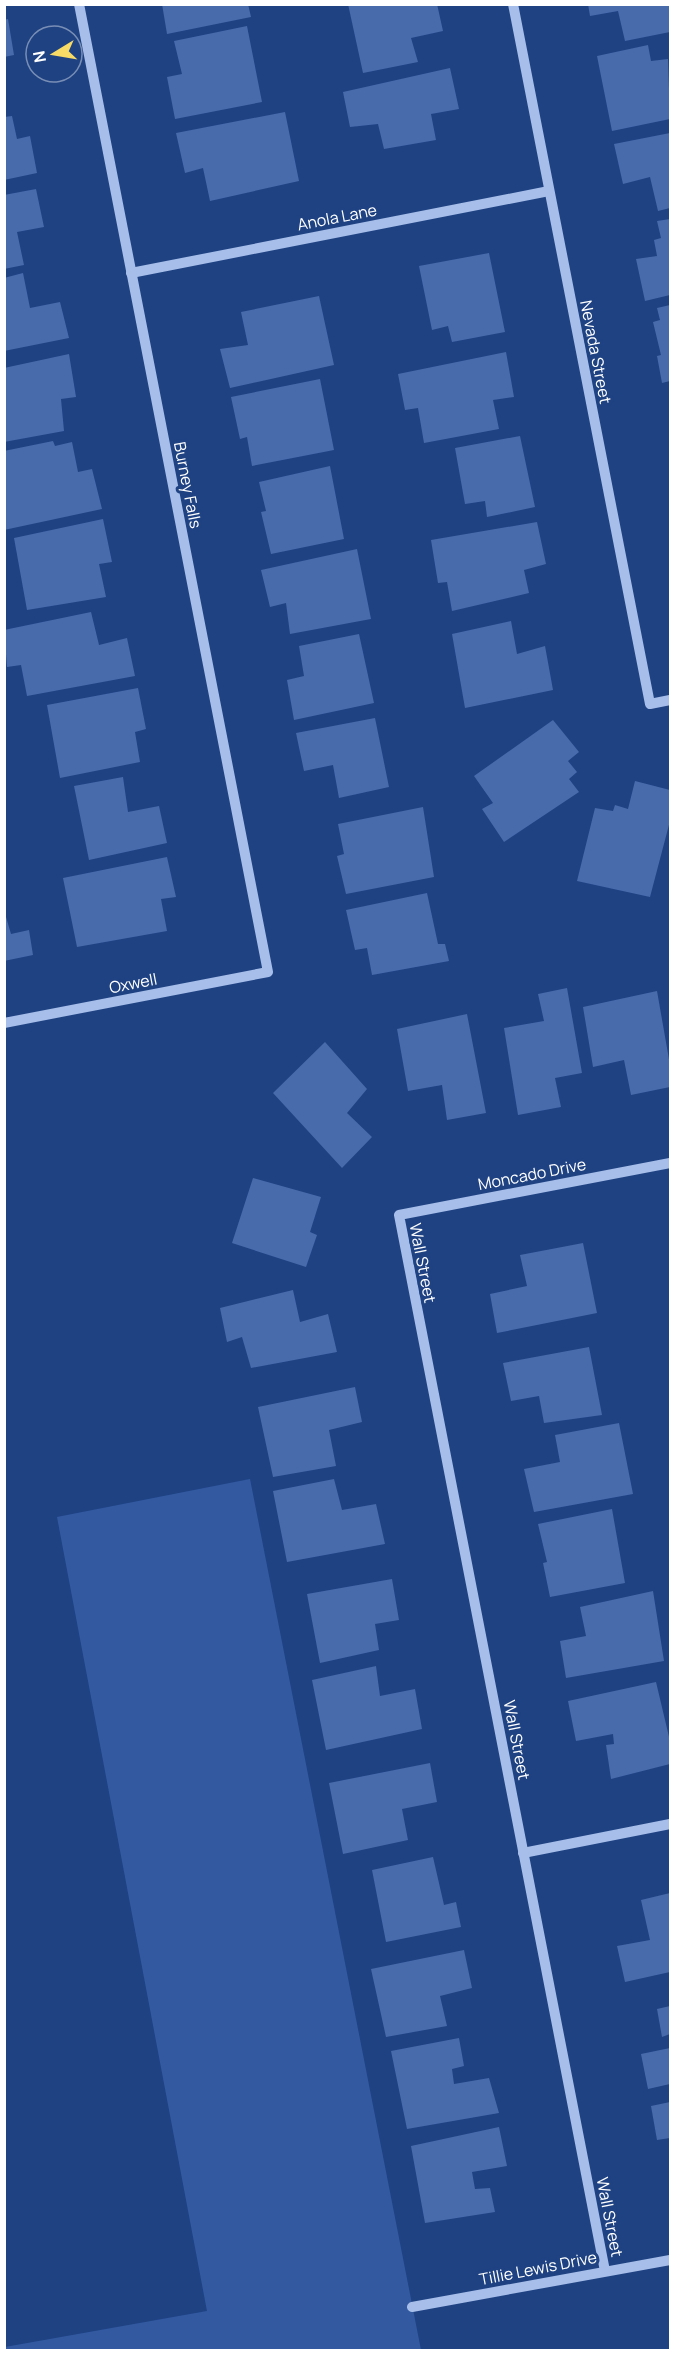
<svg xmlns="http://www.w3.org/2000/svg" width="675" height="2355" viewBox="0 0 675 2355" font-family="Manrope,sans-serif">
	<rect width="100%" height="100%" fill="#1f4283"/>
	<!-- green -->
	<path fill="#335aa1" d="M250,1479L421,2350H5V2347L207,2311L57,1517Z"/>
	<!-- building -->
	<g fill="#486bac">
		<path d="M162,4H248L251,17L167,34Z"/>
		<path d="M348,4H437L443,31L411,38L418,62L363,73Z"/>
		<path d="M588,4H670V32L625,41L618,11L590,16Z"/>
		<path d="M8,19L14,55L4,57V20Z"/>
		<path d="M247,26L262,102L175,119L167,77L182,74L174,41Z"/>
		<path d="M648,45L651,61L668,59L670,119L612,131L597,56Z"/>
		<path d="M450,68L459,109L431,114L436,140L384,149L378,124L350,127L343,92Z"/>
		<path d="M285,112L299,181L210,201L203,168L185,173L176,133Z"/>
		<path d="M12,116L17,139L30,136L37,173L4,180V117Z"/>
		<path d="M670,133V208L658,211L650,177L623,184L614,144Z"/>
		<path d="M36,189L44,227L17,232L24,265L4,269V195Z"/>
		<path d="M670,219V295L645,301L636,259L657,256L654,240L661,238L657,221Z"/>
		<path d="M489,253L505,332L452,342L448,326L432,330L419,266Z"/>
		<path d="M23,273L30,308L60,302L69,338L4,351V278Z"/>
		<path d="M319,296L334,365L230,388L220,349L248,345L241,312Z"/>
		<path d="M670,305V381L662,383L657,356L661,355L653,322L660,320L657,308Z"/>
		<path d="M506,352L514,397L493,400L499,429L424,443L418,408L405,410L398,374Z"/>
		<path d="M69,354L76,397L61,399L64,431L4,442V368Z"/>
		<path d="M320,379L334,450L252,466L247,437L240,439L231,397Z"/>
		<path d="M520,436L535,507L487,517L485,501L465,504L455,448Z"/>
		<path d="M53,441L55,446L72,442L78,472L92,469L102,509L4,530V451Z"/>
		<path d="M330,466L344,539L271,554L261,512L266,511L259,482Z"/>
		<path d="M103,519L112,562L99,564L106,597L27,610L14,538Z"/>
		<path d="M537,522L546,564L524,570L529,593L452,611L447,582L438,583L431,540Z"/>
		<path d="M357,549L371,619L290,634L286,603L270,607L261,570Z"/>
		<path d="M91,612L99,645L127,638L135,676L27,696L21,665L7,667L4,630Z"/>
		<path d="M511,621L517,654L545,646L553,690L465,708L452,634Z"/>
		<path d="M359,634L374,703L294,720L287,680L304,676L299,646Z"/>
		<path d="M138,688L146,729L135,732L140,762L60,778L47,705Z"/>
		<path d="M375,718L389,787L339,798L333,765L304,771L296,733Z"/>
		<path d="M553,720L579,752L568,761L577,772L569,779L579,792L504,842L482,809L493,803L474,776Z"/>
		<path d="M123,777L128,812L159,806L167,843L89,860L74,786Z"/>
		<path d="M635,781L670,790V821L650,897L577,881L595,808L613,811L615,805L628,809Z"/>
		<path d="M423,807L434,877L346,894L337,856L344,854L338,824Z"/>
		<path d="M167,857L176,897L161,899L167,931L77,947L63,878Z"/>
		<path d="M427,893L438,944H445L449,961L372,975L367,948L355,950L346,910Z"/>
		<path d="M4,910L11,934L29,930L33,955L4,961Z"/>
		<path d="M567,988L582,1073L555,1078L561,1107L518,1115L504,1028L544,1021L538,994Z"/>
		<path d="M657,991L670,1065V1087L631,1095L624,1060L593,1067L583,1007Z"/>
		<path d="M467,1014L486,1113L447,1120L442,1085L408,1091L397,1029Z"/>
		<path d="M325,1042L367,1089L347,1113L372,1137L342,1168L273,1093Z"/>
		<path d="M253,1178L321,1197L310,1232L317,1235L306,1267L232,1243Z"/>
		<path d="M583,1243L597,1313L497,1333L490,1294L527,1286L520,1255Z"/>
		<path d="M293,1290L300,1322L328,1314L337,1352L251,1368L242,1337L227,1342L220,1308Z"/>
		<path d="M589,1347L602,1415L544,1423L539,1396L511,1401L503,1363Z"/>
		<path d="M355,1387L362,1422L329,1430L336,1466L273,1477L258,1407Z"/>
		<path d="M619,1423L633,1494L534,1512L524,1469L560,1462L555,1435Z"/>
		<path d="M334,1479L342,1510L376,1504L385,1544L287,1562L273,1491Z"/>
		<path d="M612,1509L625,1583L550,1597L543,1563L547,1562L538,1524Z"/>
		<path d="M392,1579L399,1620L375,1624L379,1650L320,1663L307,1594Z"/>
		<path d="M653,1591L664,1661L566,1678L560,1641L586,1636L580,1607Z"/>
		<path d="M376,1666L380,1696L415,1689L422,1729L326,1750L312,1680Z"/>
		<path d="M656,1682L670,1741V1764L611,1779L606,1745L614,1744L613,1734L576,1741L568,1701Z"/>
		<path d="M430,1763L437,1802L402,1809L408,1840L343,1854L329,1783Z"/>
		<path d="M433,1857L444,1905L456,1902L461,1927L386,1942L372,1870Z"/>
		<path d="M670,1893V1972L625,1982L617,1946L650,1940L641,1900Z"/>
		<path d="M464,1950L472,1988L440,1996L447,2026L386,2037L371,1969Z"/>
		<path d="M670,2006V2034L662,2037L657,2009Z"/>
		<path d="M459,2038L464,2066L452,2069L454,2084L489,2078L499,2113L407,2129L391,2051Z"/>
		<path d="M670,2048V2084L648,2089L641,2054Z"/>
		<path d="M670,2102V2138L657,2140L651,2106Z"/>
		<path d="M499,2127L507,2166L472,2172L475,2189L490,2188L495,2212L425,2223L411,2146Z"/>
	</g>
	<g fill="none" stroke-linecap="round" stroke-linejoin="round">
		<!-- minor -->
		<g stroke="#a6bee9" stroke-width="10">
			<path d="M513,4L650,704L670,700"/>
			<path d="M131,273L549,191"/>
			<path d="M4,1023L268,972L79,4"/>
			<path d="M523,1853L670,1824"/>
			<path d="M605,2271L399,1215L670,1163"/>
			<path d="M412,2307L670,2260"/>
		</g>
	</g>
	<g text-anchor="middle" dominant-baseline="central" stroke-width="6" stroke-linejoin="round" paint-order="stroke">
		<!-- street labels -->
		<g font-size="16" fill="#fff" stroke="#1f4283">
			<text transform="translate(337 217) rotate(-11)">Anola Lane</text>
			<text transform="translate(596 352) rotate(79)">Nevada Street</text>
			<text transform="translate(188 485) rotate(79)">Burney Falls</text>
			<text transform="translate(133 983) rotate(-11)">Oxwell</text>
			<text transform="translate(532 1174) rotate(-11)">Moncado Drive</text>
			<text transform="translate(423 1263) rotate(79)">Wall Street</text>
			<text transform="translate(517 1740) rotate(79)">Wall Street</text>
			<text transform="translate(610 2217) rotate(79)">Wall Street</text>
			<text transform="translate(538 2268) rotate(-11)">Tillie Lewis Drive</text>
		</g>
	</g>
	<!-- border -->
	<rect width="675" height="2355" fill="none" stroke="#ffffff" stroke-width="12"/>
	<!-- north arrow -->
	<g transform="translate(54 54) rotate(259)"><circle r="28" fill="#1f4283" stroke="#798eb5" stroke-width="1.5"/>
	<path d="M0-4.5L10 22L0 15L-10 22Z" fill="#f7db66"/>
	<text y="-9" font-size="16" font-weight="bold" text-anchor="middle" fill="#ffffff">N</text>
	</g>
</svg>
